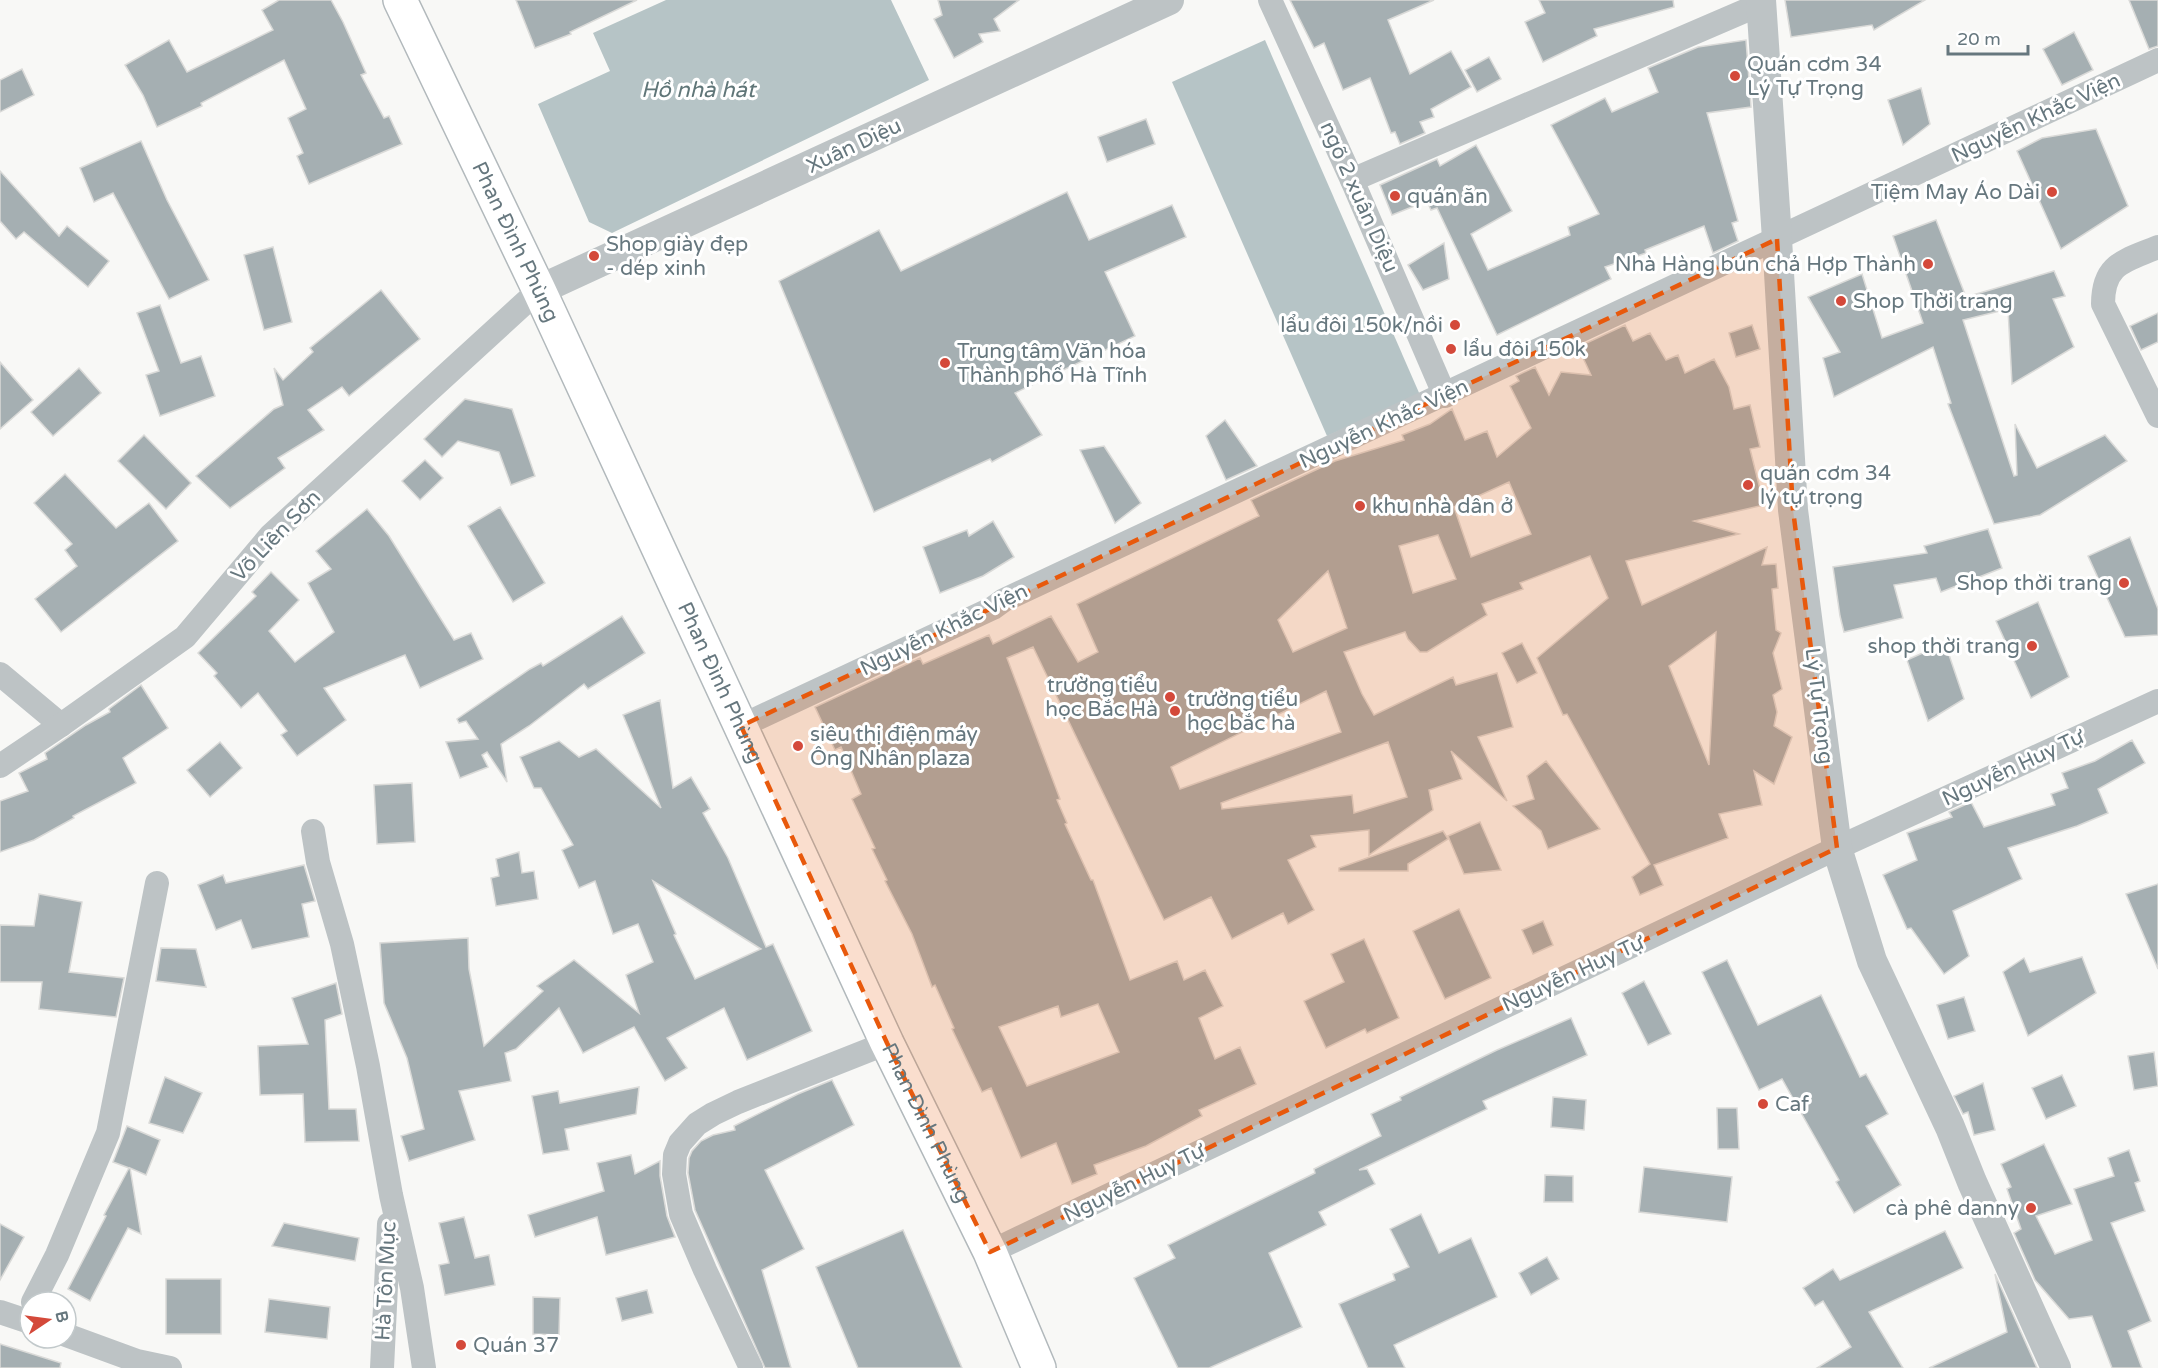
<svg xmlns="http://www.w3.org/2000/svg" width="2158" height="1368" viewBox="0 0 2158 1368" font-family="'Varela Round',sans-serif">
	<rect width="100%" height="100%" fill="#f8f8f6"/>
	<!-- water -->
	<g fill="#b6c4c6">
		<path d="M666,0H891L929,80L612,233L589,222L538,104L610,71L593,33Z"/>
		<path d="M1265,40L1420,395L1327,436L1172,82Z"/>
	</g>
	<!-- building -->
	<g fill="#a5afb2" stroke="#dadad8" stroke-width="1.5" fill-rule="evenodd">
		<path d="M279,0H331L343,22L366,73L361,75L384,118L389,116L402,144L309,184L297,156L303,153L288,118L306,109L284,60L201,103L202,106L157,127L143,95L125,65L169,40L187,72L273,30L262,10Z"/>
		<path d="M516,0H637L570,32L571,34L535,48Z"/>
		<path d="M938,0H1019L994,19L1000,31L979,34L983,42L954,58L934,19L942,15Z"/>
		<path d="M1290,0H1434L1388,20L1410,74L1451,51L1471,87L1431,109L1434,117L1420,122L1425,133L1400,144L1395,132L1391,133L1370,78L1343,90L1324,43L1314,48Z"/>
		<path d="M1539,0H1673L1674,7L1594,29L1597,36L1543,62L1525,22L1545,13Z"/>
		<path d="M1785,0H1925L1874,30L1872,25L1791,37Z"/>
		<path d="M2129,0H2158V46L2149,49Z"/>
		<path d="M2074,32L2093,70L2062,85L2043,49Z"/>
		<path d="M1746,40L1751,107L1707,113L1738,221L1732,223L1738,241L1713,253L1704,226L1645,250L1646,253L1605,267L1611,279L1497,335L1437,208L1431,210L1427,201L1392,215L1380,185L1437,159L1440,166L1476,145L1512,211L1471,234L1488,270L1570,235L1568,227L1599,214L1551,125L1605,98L1612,112L1658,92L1648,68L1698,47Z"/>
		<path d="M1489,57L1501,79L1477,92L1465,70Z"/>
		<path d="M22,69L34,95L0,112V80Z"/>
		<path d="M1921,88L1930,124L1903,145L1888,100Z"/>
		<path d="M1146,119L1155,144L1107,162L1098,137Z"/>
		<path d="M2096,129L2128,206L2061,249L2017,151L2042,138Z"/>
		<path d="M141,141L167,200L209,280L169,299L113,193L94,202L80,168Z"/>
		<path d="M0,171L59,236L67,226L109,261L88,287L24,232L16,239L0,221Z"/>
		<path d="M1067,192L1089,240L1172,205L1186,237L1105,272L1135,336L1015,393L1042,435L992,462L990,459L874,512L779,281L879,230L901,271Z"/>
		<path d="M1936,220L1966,297L2054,271L2065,296L2053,299L2074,347L2012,384L2008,309L1963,320L2014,476L2017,475L2015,424L2037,468L2105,435L2127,461L2040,515L1994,524L1948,404L1951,403L1933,347L1834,397L1823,358L1840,352L1808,297L1862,274L1882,338L1923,323L1893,236Z"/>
		<path d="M1444,243L1449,279L1423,290L1408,265Z"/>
		<path d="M273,247L292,322L264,330L244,255Z"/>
		<path d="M381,290L420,339L349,396L342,387L308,410L324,430L278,458L285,468L230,508L196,476L274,409L283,405L274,368L283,380L313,352L310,348Z"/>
		<path d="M160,305L181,363L201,356L215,396L160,416L146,375L159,371L137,313Z"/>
		<path d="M2158,313V342L2141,350L2130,326Z"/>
		<path d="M1625,325L1633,341L1650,333L1666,360L1678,355L1685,373L1714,359L1729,387L1734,409L1750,405L1760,447L1750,449L1764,505L1694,521L1739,534L1626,561L1642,605L1767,547L1762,565L1776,564L1778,588L1772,589L1776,630L1781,633L1773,653L1782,689L1773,695L1777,712L1774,726L1792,737L1774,784L1754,771L1762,805L1719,814L1728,838L1654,865L1663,885L1640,895L1632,877L1650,864L1567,714L1563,715L1537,658L1608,598L1590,556L1520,583L1523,589L1482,604L1487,615L1427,652H1420L1408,639L1405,632L1344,652L1362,694L1374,715L1453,677L1456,685L1497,673L1513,727L1478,737L1507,801L1451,751L1462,779L1429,790L1433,810L1369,855V830L1311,836L1316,847L1288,860L1314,910L1288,924L1283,913L1232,939L1211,897L1164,920L1033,647L1007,658L1060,799L1057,800L1067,823L1065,824L1091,880H1093L1130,980L1177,961L1184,980L1205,970L1223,1006L1199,1018L1215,1059L1240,1047L1256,1084L1199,1110L1202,1116L1146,1146L1094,1165L1097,1174L1072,1184L1056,1143L1021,1158L991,1088L982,1092L952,1029L954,1028L935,985L932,987L912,934L885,881L887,880L872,849L875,848L852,799L861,794L841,747L835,750L815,707L920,658L923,664L989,635L993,644L1051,616L1078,662L1098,652L1077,604L1259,516L1251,500L1335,461L1404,440L1402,435L1430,424L1452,409L1465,440L1487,431L1497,457L1531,428L1510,386L1519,381L1516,376L1535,367L1549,395L1561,372L1591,375L1578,347ZM1509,482L1531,534L1471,557L1454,507ZM1438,535L1456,579L1413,593L1399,546ZM1328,571L1347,628L1293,652L1278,620ZM1716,632L1709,765L1669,666ZM1326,691L1341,732L1180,789L1171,767ZM1388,742L1407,797L1354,813L1352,795L1222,809L1221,803ZM1098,1004L1119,1052L1027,1086L999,1027L1058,1006L1061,1017Z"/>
		<path d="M1752,325L1760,349L1736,357L1729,333Z"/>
		<path d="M0,362L33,400L0,429Z"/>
		<path d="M79,368L101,393L53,436L31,412Z"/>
		<path d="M465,399L512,409L535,476L511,485L499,452L458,441L442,457L424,439Z"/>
		<path d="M1225,420L1257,466L1226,480L1206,436Z"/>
		<path d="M144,435L191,483L166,509L118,461Z"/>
		<path d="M1104,446L1141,503L1115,523L1080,450Z"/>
		<path d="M425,460L443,478L420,500L402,481Z"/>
		<path d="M65,474L116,528L149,503L178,541L61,632L35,599L77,566L65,550L72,544L34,503Z"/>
		<path d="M500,507L545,583L513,602L468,526Z"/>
		<path d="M367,509L389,536L454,640L471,633L483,659L420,688L405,655L324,688L346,720L297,756L281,735L287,731L258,693L241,708L214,676L217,673L198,653L256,596L252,592L271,572L299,600L269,631L295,662L334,632L308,583L331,569L316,551Z"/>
		<path d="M993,521L1014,557L983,576L940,593L923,547L967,530L969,536Z"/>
		<path d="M1988,529L2002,568L1941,592L1936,578L1894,585L1903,618L1844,632L1840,616L1833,567L1927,553L1924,546Z"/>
		<path d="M2130,537L2158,609V635L2125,637L2088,556Z"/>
		<path d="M2038,602L2069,677L2031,698L1996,621Z"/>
		<path d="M622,616L645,653L588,689L584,684L529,726L501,744L507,782L487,752L482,755L488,767L460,778L446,742L478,739L466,721L459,723L457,719L530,669L541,663L543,666Z"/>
		<path d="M1522,643L1537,673L1517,683L1502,653Z"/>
		<path d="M1945,643L1964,699L1928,721L1907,660Z"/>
		<path d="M141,685L168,728L123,758L136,783L73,816L74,818L34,840L0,852V801L28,791L19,773L47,759L45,753L86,725L110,712L109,709Z"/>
		<path d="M660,700L673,788L691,777L710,809L703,813L728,858L766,947L773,944L812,1031L747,1060L724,1008L667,1038L687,1068L665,1081L634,1027L583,1053L559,1008L516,1049L505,1053L511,1081L459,1091L475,1140L409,1161L401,1136L424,1129L407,1058L384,1003L380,943L468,938L469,969L484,1046L543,991L537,986L574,960L639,1013L626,975L653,962L638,924L613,934L595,881L579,888L562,850L573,845L541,788H534L520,757L559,741L579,757L596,749L661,808L623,715ZM653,881L761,949L695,979L674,935L676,934Z"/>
		<path d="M2132,740L2145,763L2098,789L2108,813L2077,826L2008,848L2022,879L1953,911L1969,956L1944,974L1911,928L1907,929L1883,875L1917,860L1907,833L1952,817L1949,812L1971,802L1984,827L2055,805L2051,794L2068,788L2062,773L2095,761Z"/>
		<path d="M220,742L242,768L210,797L187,770Z"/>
		<path d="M1546,761L1600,829L1548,849L1541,831L1513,806L1534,799L1527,776Z"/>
		<path d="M412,783L415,842L377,844L374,785Z"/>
		<path d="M1480,822L1501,870L1464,874L1448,836Z"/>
		<path d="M1443,831L1448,839L1408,864V871H1339V868Z"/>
		<path d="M519,852L522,873L534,871L538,899L496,906L491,878L499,876L496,859Z"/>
		<path d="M304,865L315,901L302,904L309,937L252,949L241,920L216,930L198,885L223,875L226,883Z"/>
		<path d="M2158,884V969L2126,894Z"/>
		<path d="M39,894L82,902L69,972L124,978L116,1017L39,1009L42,982H0V925L34,926Z"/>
		<path d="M1459,909L1491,978L1445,999L1413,931Z"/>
		<path d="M1543,921L1553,945L1533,954L1522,930Z"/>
		<path d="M1364,939L1399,1018L1367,1033L1365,1029L1326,1048L1304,1001L1344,982L1331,954Z"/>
		<path d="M161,948L196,949L206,987L156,981Z"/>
		<path d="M2082,957L2096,993L2028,1036L2003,972L2024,958L2030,972Z"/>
		<path d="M1727,960L1758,1025L1821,995L1860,1077L1866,1074L1888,1114L1866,1126L1901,1185L1854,1213L1836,1182L1839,1180L1782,1079L1759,1090L1702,972Z"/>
		<path d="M1644,981L1671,1034L1648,1045L1622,993Z"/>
		<path d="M336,983L342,1014L325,1020L329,1109H356L359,1141L305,1142L303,1094L260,1095L258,1046L308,1044L292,998Z"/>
		<path d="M1964,997L1975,1031L1948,1039L1937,1005Z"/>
		<path d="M1571,1018L1587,1055L1483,1101L1487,1109L1359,1170L1367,1169L1375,1184L1319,1212L1326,1225L1269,1253L1302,1327L1209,1368H1178L1134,1278L1175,1258L1168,1245L1315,1173L1314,1169L1381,1136L1371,1114L1401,1100L1400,1097L1497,1050Z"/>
		<path d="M2154,1052L2158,1086L2134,1090L2128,1056Z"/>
		<path d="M2062,1075L2076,1106L2046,1119L2032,1088Z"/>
		<path d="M165,1077L202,1093L183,1133L149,1123Z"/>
		<path d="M832,1080L854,1125L765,1170L804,1249L762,1270L791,1368H765L695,1210L688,1173L689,1158L692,1151L701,1141L713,1135L735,1130L734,1126L798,1094Z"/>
		<path d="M1983,1083L1995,1130L1974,1135L1968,1112L1963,1114L1954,1096Z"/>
		<path d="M639,1087L636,1114L565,1129L569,1150L543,1154L532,1096L558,1091L560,1103Z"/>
		<path d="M1553,1097L1586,1100L1584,1130L1551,1127Z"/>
		<path d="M1717,1108H1737L1739,1149H1718Z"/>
		<path d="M127,1126L160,1140L146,1175L130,1168L141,1234L128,1228L90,1301L68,1289L106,1216L104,1215L129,1168L113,1162Z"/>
		<path d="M2044,1144L2072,1204L2036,1216L2055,1254L2092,1240L2074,1189L2114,1176L2108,1158L2129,1150L2140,1181L2135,1183L2145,1211L2111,1223L2151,1321L2128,1331L2142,1368H2112L2092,1316L2069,1319L2035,1280L2014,1233L2021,1229L2007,1189L2011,1187L2001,1164Z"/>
		<path d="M631,1155L635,1174L660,1161V1176L667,1216L675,1237L606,1255L597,1217L535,1237L528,1215L604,1191L597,1163Z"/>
		<path d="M1644,1167L1732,1177L1727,1222L1639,1212Z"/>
		<path d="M1545,1175L1573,1176V1202H1544Z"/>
		<path d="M1421,1214L1439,1253L1471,1238L1497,1297L1394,1345L1405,1368H1368L1339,1304L1395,1280L1393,1274L1409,1267L1390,1229Z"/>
		<path d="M464,1217L475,1258L489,1255L495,1285L445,1295L439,1265L449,1263L439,1223Z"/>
		<path d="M284,1223L359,1238L355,1261L272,1246Z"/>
		<path d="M0,1224L24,1237L0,1280Z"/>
		<path d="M903,1230L962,1368H858L816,1267Z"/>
		<path d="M1945,1231L1963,1268L1869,1312L1903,1368H1817L1851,1347L1823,1301L1815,1306L1803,1288L1833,1269L1840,1280Z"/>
		<path d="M1547,1257L1559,1279L1531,1295L1519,1273Z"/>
		<path d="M1995,1274L2037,1368H1929L2007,1332Z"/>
		<rect x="166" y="1279" width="55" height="55"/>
		<path d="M647,1290L653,1313L622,1321L616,1298Z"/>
		<path d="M533,1297L560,1298L559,1335L533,1334Z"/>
		<path d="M269,1299L330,1307L327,1339L265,1332Z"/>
		<path d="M0,1344L61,1363L60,1368H0Z"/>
	</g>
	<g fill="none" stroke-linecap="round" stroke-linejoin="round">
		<!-- secondary casing -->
		<g stroke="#b2b9bc" stroke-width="36">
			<g id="secondary">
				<path id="s1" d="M400,0L539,290L887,1043L990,1252L1039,1368"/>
			</g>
		</g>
		<!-- minor -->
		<g stroke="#bdc3c5" stroke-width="24">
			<path d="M1270,0L1352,180L1445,396"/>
			<path d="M1352,180L1761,4"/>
			<path d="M2158,247C2125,261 2103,263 2103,304L2158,416"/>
			<path d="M0,674L61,725"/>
			<path d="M741,726L993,608L1004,600L2158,60"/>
			<path d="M0,766L61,725L185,637L271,535L539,290"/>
			<path d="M313,831L318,862L342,944L368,1066L391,1195L412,1288L424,1368"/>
			<path d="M990,1252L1837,848L2158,701"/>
			<path d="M33,1302L57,1255L108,1133L157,883"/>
			<path d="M0,1312L30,1322"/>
			<path d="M66,1335L137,1361L170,1368"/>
			<path d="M382,1368L389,1224"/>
			<path d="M751,1368L705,1270L681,1214L674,1174L675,1155L680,1143L697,1124L713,1114L738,1102L887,1043"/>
		</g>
		<!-- tertiary -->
		<g stroke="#bdc3c5" stroke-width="30">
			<path d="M1761,0L1777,239L1793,510L1837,848L1872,961L1950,1127L1972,1182L2056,1368"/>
			<path d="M539,290L1169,0"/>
		</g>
		<!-- secondary -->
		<use href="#secondary" stroke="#fff" stroke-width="33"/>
	</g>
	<!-- marked area -->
	<path fill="#e8590c" fill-opacity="0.2" stroke="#e8590c" stroke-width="4.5" stroke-dasharray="12 8" stroke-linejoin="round" d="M1777,239L1793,510L1837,848L990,1252L887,1043L741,726Z"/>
	<!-- markers -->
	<g fill="#d4493a" stroke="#fff" stroke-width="2">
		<circle cx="1735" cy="76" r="6"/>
		<circle cx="2052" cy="192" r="6"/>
		<circle cx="1395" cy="196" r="6"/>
		<circle cx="594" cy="256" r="6"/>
		<circle cx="1928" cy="264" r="6"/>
		<circle cx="1841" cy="301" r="6"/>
		<circle cx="1455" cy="325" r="6"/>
		<circle cx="1451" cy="349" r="6"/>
		<circle cx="945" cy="363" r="6"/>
		<circle cx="1748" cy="485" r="6"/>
		<circle cx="1360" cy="506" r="6"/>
		<circle cx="2124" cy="583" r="6"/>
		<circle cx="2032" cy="646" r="6"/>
		<circle cx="1170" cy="697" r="6"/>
		<circle cx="1175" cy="711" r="6"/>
		<circle cx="798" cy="746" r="6"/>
		<circle cx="1763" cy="1104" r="6"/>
		<circle cx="2031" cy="1208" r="6"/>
		<circle cx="461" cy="1345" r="6"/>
	</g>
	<g text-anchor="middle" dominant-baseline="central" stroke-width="6" stroke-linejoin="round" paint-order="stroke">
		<!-- poi labels -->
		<g font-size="21" fill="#66777e" stroke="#fff" text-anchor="start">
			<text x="1747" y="64">Quán cơm 34<tspan x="1747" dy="24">Lý Tự Trọng</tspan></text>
			<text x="2040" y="192" text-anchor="end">Tiệm May Áo Dài</text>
			<text x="1407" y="196">quán ăn</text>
			<text x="606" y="244">Shop giày đẹp<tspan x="606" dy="24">- dép xinh</tspan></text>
			<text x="1916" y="264" text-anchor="end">Nhà Hàng bún chả Hợp Thành</text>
			<text x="1853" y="301">Shop Thời trang</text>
			<text x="1443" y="325" text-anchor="end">lẩu đôi 150k/nồi</text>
			<text x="1463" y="349">lẩu đôi 150k</text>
			<text x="957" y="351">Trung tâm Văn hóa<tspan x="957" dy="24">Thành phố Hà Tĩnh</tspan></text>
			<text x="1760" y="473">quán cơm 34<tspan x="1760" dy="24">lý tự trọng</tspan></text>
			<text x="1372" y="506">khu nhà dân ở</text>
			<text x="2112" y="583" text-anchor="end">Shop thời trang</text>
			<text x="2020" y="646" text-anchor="end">shop thời trang</text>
			<text x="1158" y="685" text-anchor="end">trường tiểu<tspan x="1158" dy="24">học Bắc Hà</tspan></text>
			<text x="1187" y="699">trường tiểu<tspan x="1187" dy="24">học bắc hà</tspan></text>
			<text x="810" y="734">siêu thị điện máy<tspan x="810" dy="24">Ông Nhân plaza</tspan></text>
			<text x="1775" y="1104">Caf</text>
			<text x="2019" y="1208" text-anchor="end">cà phê danny</text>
			<text x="473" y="1345">Quán 37</text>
		</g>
		<!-- street labels -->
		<g font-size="21" fill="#66777e" stroke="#fff">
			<text transform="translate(2036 118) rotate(-25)">Nguyễn Khắc Viện</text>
			<text transform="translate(854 146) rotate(-25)">Xuân Diệu</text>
			<text transform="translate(1359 197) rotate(66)">ngõ 2 xuân Diệu</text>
			<text stroke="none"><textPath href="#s1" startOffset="268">Phan Đình Phùng</textPath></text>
			<text transform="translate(1384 424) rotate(-25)">Nguyễn Khắc Viện</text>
			<text transform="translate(276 536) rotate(-46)">Võ Liên Sơn</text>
			<text transform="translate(944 630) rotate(-26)">Nguyễn Khắc Viện</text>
			<text stroke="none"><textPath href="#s1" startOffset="754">Phan Đình Phùng</textPath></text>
			<text transform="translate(1819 706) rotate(83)">Lý Tự Trọng</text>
			<text transform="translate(2013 768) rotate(-25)">Nguyễn Huy Tự</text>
			<text transform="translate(1573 974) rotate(-25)">Nguyễn Huy Tự</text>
			<text stroke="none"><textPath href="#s1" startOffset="1240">Phan Đình Phùng</textPath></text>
			<text transform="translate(1134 1183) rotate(-26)">Nguyễn Huy Tự</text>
			<text transform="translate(386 1281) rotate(-87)">Hà Tôn Mục</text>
		</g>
		<!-- water labels -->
		<g font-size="22" font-style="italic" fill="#607678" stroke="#fff">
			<text x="698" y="90">Hồ nhà hát</text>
		</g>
	</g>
	<!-- north arrow -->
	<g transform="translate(48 1320) rotate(77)"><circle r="28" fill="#ffffff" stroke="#c2c9cb" stroke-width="1.5"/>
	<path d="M0-4.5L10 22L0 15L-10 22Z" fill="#d4493a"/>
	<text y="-9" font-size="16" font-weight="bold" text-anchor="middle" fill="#66777e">B</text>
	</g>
	<!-- scale -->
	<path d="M1948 45v9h80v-9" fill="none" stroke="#66777e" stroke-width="3"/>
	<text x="1957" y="45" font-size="18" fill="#66777e" stroke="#ffffff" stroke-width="4.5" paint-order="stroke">20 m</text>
</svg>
